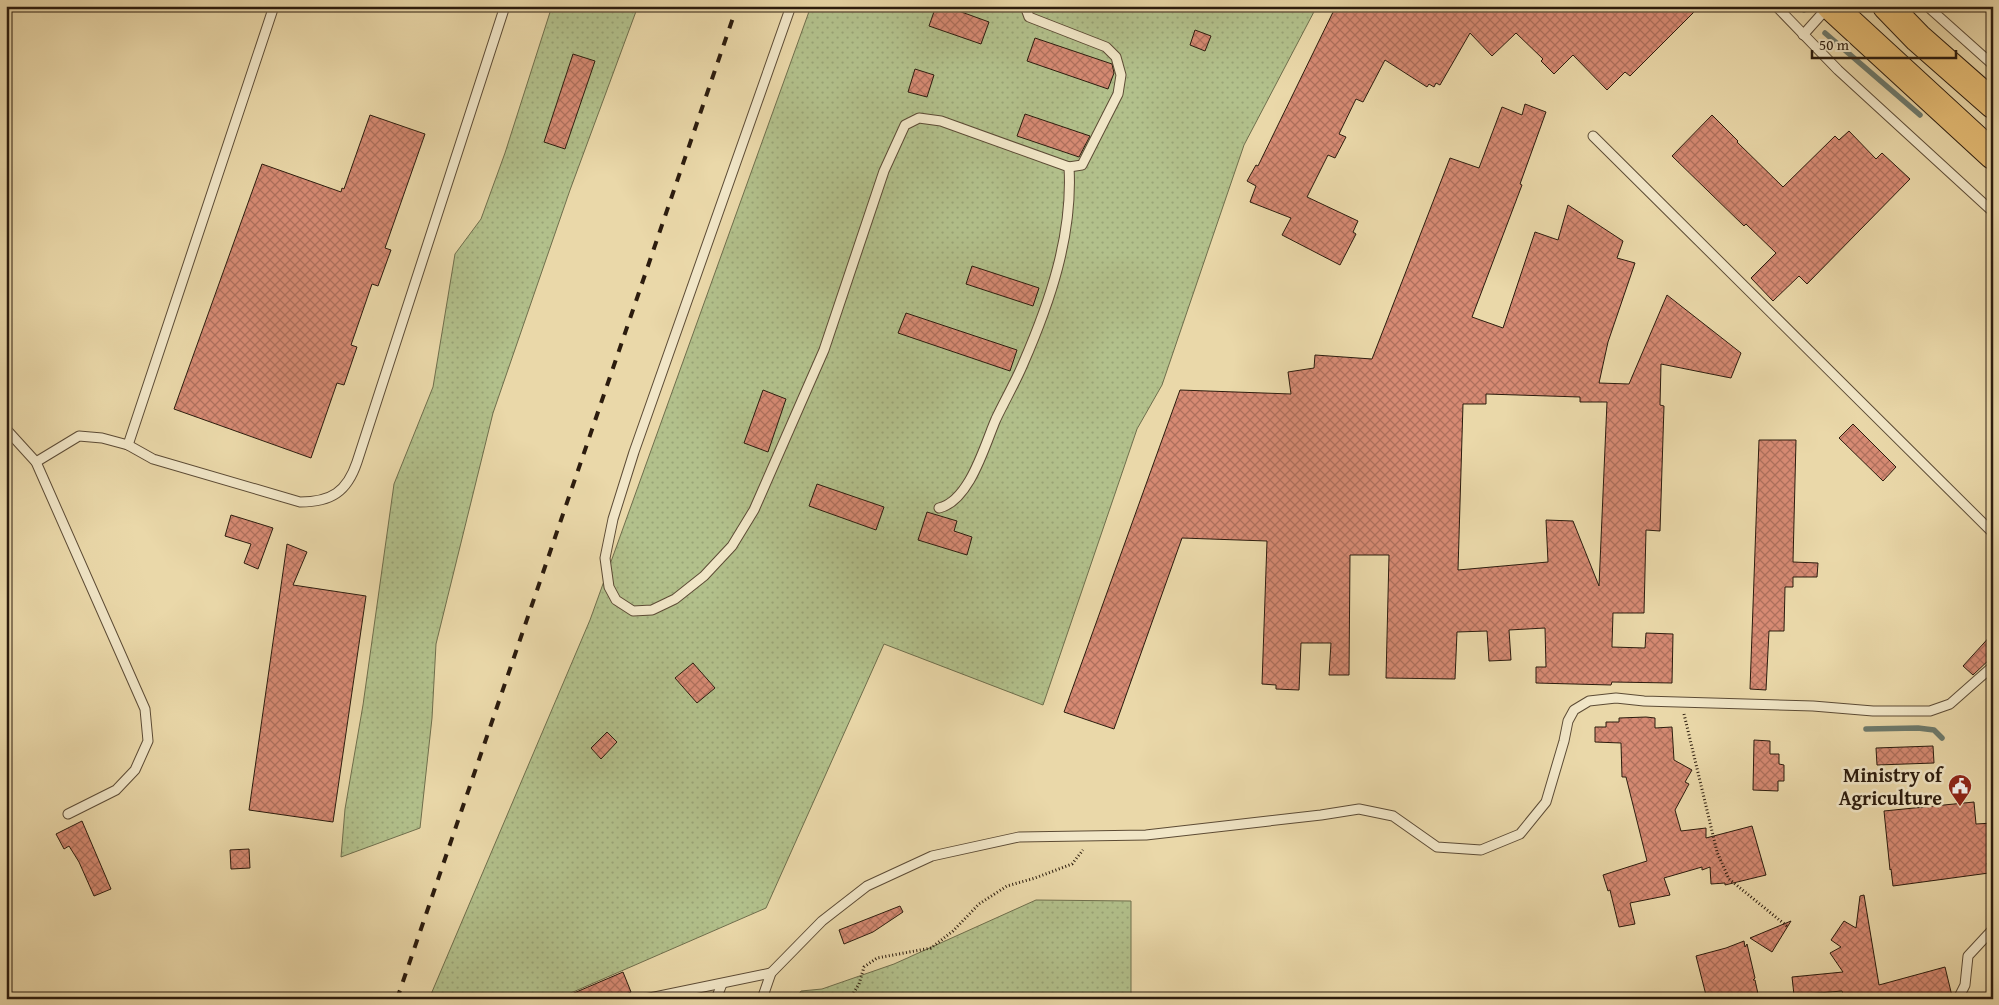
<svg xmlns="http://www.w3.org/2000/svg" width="1999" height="1005" viewBox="0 0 1999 1005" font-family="'Gentium Book Plus',serif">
	<defs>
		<pattern id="grass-dots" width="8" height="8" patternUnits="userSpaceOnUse" patternTransform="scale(1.25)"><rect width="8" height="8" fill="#b2c08b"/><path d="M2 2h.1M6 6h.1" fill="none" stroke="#99a477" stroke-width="1.8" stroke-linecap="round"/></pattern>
		<pattern id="building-cross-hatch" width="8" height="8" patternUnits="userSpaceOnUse" patternTransform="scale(1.25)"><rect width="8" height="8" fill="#d68a73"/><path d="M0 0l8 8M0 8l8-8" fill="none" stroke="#ae705d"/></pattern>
	</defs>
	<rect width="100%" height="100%" fill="#ead8a9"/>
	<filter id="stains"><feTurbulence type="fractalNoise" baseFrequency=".004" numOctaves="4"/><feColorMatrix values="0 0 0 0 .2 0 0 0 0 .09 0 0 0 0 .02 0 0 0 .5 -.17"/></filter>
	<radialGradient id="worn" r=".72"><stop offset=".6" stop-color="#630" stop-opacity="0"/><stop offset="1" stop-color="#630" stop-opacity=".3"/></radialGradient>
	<!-- grass -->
	<g fill="url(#grass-dots)" stroke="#6f6e4c">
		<path d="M552,6H638L570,190L493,413L436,644L432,718L420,828L341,857L345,809L363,705L394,484L433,387L455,254L481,219L505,153Z"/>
		<path d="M811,6H1317L1244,145L1162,385L1137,429L1043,705L884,644L766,908L557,999H429L590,620Z"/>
		<path d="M1036,900L1131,901V999H796L801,991L822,989L894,964Z"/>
	</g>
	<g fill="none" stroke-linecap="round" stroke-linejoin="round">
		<!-- stream -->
		<g stroke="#6d7a6d" stroke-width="5.5">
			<path d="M1800,6L1804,10"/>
			<path d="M1825,33L1920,115"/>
			<path d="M1866,729L1918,728L1934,730L1942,738"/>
		</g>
	</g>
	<!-- building -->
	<g fill="url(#building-cross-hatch)" stroke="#2c1c0e" fill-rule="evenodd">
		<path d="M936,6H945L989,22L981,44L929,26Z"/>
		<path d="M1336,6H1700L1630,76L1625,72L1607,90L1573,55L1554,74L1541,61L1543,59L1516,33L1492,56L1470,33L1440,85L1436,83L1434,87L1429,84L1427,87L1385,60L1363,102L1356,99L1339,134L1346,137L1335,158L1328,155L1307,197L1358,221L1353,232L1356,234L1340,265L1282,235L1291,218L1250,202L1256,186L1247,181L1256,165L1258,166Z"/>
		<path d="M1195,30L1211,36L1205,51L1190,45Z"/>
		<path d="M1035,38L1112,64L1114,73L1108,89L1027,61Z"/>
		<path d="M573,54L595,61L565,149L544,142Z"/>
		<path d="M915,69L934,75L927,97L908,92Z"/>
		<path d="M1525,104L1546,112L1520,184L1522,185L1472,317L1503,328L1535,232L1558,240L1568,205L1623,241L1617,258L1635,263L1608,342L1599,383L1629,384L1667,295L1741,353L1731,378L1661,364L1660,405L1664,406L1660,531L1646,530L1644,613H1613L1612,645V647L1645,648L1646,633L1673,634L1672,683L1612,682L1611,685L1536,683V667H1546L1545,628L1509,630L1511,660L1489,661L1487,631L1457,632L1455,679L1386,678L1389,555H1350L1349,675H1329L1331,643H1301L1299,690L1276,689V685L1262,684L1267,541L1182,538L1114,729L1064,712L1180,390L1291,394L1288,372L1314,368L1315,355L1372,359L1450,158L1479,168L1502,107L1522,115ZM1486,394L1580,397V402H1607L1599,586L1573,521L1546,520L1548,562L1458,570L1463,404H1486Z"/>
		<path d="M1025,114L1090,136L1079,157L1017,136Z"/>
		<path d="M370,115L425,134L385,248L391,250L378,286L372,284L351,345L357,347L344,385L337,383L311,458L174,409L262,164L341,192L342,188L344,189Z"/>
		<path d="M1712,115L1738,141L1737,142L1783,187L1835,136L1839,140L1849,131L1876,159L1882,153L1910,179L1807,284L1799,276L1773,301L1751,278L1776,253L1746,224L1744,226L1672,156Z"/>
		<path d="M972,266L1039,288L1033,306L966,284Z"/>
		<path d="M906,313L1017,350L1010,371L898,333Z"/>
		<path d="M763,390L786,399L768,452L744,443Z"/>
		<path d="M1853,424L1896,467L1883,481L1839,438Z"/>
		<path d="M1759,440H1796L1793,562L1818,563L1817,577H1793V587H1785L1784,631H1769L1766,690L1750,689Z"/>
		<path d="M817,484L884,507L876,530L809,506Z"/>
		<path d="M927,512L957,521L954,531L972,537L967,555L918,540Z"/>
		<path d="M231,515L273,528L258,569L244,563L251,544L225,536Z"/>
		<path d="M287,544L307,552L293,585L366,596L333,822L249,810Z"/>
		<path d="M1993,633V656L1973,675L1963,666Z"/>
		<path d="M693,663L715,688L697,703L675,678Z"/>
		<path d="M1646,717L1655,718V728L1672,727L1674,760L1692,770L1685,782L1689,784L1675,810L1681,831L1706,828V838L1752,826L1766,875L1725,885V883L1711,884L1710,867L1702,870V867L1664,878L1670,895L1630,903L1635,924L1619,927L1610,890L1608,891L1603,875L1647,861L1626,777H1622L1621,743L1595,742V727H1606V722H1619V718Z"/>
		<path d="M607,732L617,742L601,759L591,748Z"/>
		<path d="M1754,740L1770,741V754H1779V764L1784,765V781H1778V791L1753,790Z"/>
		<path d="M1933,746L1934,763L1877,765L1876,748Z"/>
		<path d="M1974,802L1976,824L1993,823V862L1987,863L1989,873L1893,886L1891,869L1890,870L1884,811Z"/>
		<path d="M82,821L111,889L94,896L79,862L69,846L64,849L56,834Z"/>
		<path d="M249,849L250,868L231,869L230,850Z"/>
		<path d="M1864,895L1879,985L1945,967L1952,996L1944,999H1844L1842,991L1794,995L1792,977L1843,972L1830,953L1841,947L1831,940L1844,921L1856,928L1860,896Z"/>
		<path d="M900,906L903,912L873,932L844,944L839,930Z"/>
		<path d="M1791,921L1772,952L1750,938Z"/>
		<path d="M1744,941L1745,947L1747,944L1755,978L1753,980H1755L1758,994L1745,997L1746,999H1707L1696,956L1726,948Z"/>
		<path d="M623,972L631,992L615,999H560Z"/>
	</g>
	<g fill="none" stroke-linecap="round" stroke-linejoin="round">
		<!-- service casing -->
		<g stroke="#5c4b35" stroke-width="11">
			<g id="service">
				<path d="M791,6L634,452L613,519L605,558L609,587L616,600L633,611L652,610L675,599L704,576L732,546L754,510L824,350L884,171L905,125L919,118L941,121L1069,167L1082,165L1118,94L1121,75L1116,57L1106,47L1029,17L1025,6"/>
				<path d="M1776,6L1838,70L1993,212"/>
				<path d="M1927,6L1993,65"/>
				<path d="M1803,35L1828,7"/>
				<path d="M1593,136L1993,533"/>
				<path d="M6,429L36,462L145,709L148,741L135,770L116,790L68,814"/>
				<path d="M128,445L274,6"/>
				<path d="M36,462L79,436L102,438L128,445L153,459L300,502C331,502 347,492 357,462L505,6"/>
				<path d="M939,508C970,501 985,444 996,419C1005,400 1015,383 1023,364C1050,302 1073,235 1069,167"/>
				<path d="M645,999L771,973"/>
				<path d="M716,999L722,984"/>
				<path d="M762,999L771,973L822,921L867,886L932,856L1019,837L1146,835L1321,815L1359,809L1393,816L1437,847L1481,850L1520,834L1546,802L1564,741L1568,721L1574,710L1589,701L1616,698L1644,701L1813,706L1873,711H1930L1950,704L1993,666"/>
				<path d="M1958,999L1965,985L1968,956L1993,929"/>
			</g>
		</g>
		<!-- primary casing -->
		<g stroke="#2c1c0e" stroke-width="30">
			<g id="primary">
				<path d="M1831,6L1993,155"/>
				<path d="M1887,6L1918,38L1993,104"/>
			</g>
		</g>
		<!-- path -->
		<g stroke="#2c1c0e" stroke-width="3" stroke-dasharray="1 2.5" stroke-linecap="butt">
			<path d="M1684,714L1717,852L1729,879L1788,927"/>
			<path d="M850,999L859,984L864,967L877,958L931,948L953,931L979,904L1007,886L1035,878L1072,864L1083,850"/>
		</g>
		<!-- service -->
		<use href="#service" stroke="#f1e6c7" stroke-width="9"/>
		<!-- primary -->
		<use href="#primary" stroke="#e5bc74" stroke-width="28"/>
		<!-- rail -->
		<path stroke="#2c1c0e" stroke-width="4" stroke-dasharray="9 9" stroke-linecap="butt" d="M397,999L737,6"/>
	</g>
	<!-- icons -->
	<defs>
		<g id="civic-pin" transform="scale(1.25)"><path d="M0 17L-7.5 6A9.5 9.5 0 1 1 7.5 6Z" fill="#8f2418" stroke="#f1e6c7"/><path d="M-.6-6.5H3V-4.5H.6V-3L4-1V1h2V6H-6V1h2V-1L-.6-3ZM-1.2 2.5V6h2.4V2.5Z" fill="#fff"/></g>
	</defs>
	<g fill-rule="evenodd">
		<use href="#civic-pin" x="1960" y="786"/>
	</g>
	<g text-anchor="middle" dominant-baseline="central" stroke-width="5" stroke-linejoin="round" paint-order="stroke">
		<!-- poi labels -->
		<g font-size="20" font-weight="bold" fill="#2c1c0e" stroke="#f1e6c7" text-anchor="end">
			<text x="1942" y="774">Ministry of<tspan x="1942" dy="23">Agriculture</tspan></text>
		</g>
	</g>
	<!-- margin -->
	<rect width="1999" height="1005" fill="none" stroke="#ead8a9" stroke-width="25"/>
	<rect x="8" y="8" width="1984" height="990" fill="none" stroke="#2c1c0e" stroke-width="2.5"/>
	<rect x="12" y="12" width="1974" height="980" fill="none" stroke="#2c1c0e"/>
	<!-- scale -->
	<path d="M1812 50v8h144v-8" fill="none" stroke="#2c1c0e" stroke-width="2.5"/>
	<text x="1819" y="50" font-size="15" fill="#2c1c0e" stroke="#f1e6c7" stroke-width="4" paint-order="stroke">50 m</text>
	<rect width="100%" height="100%" filter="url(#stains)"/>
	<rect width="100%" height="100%" fill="url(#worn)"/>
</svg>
